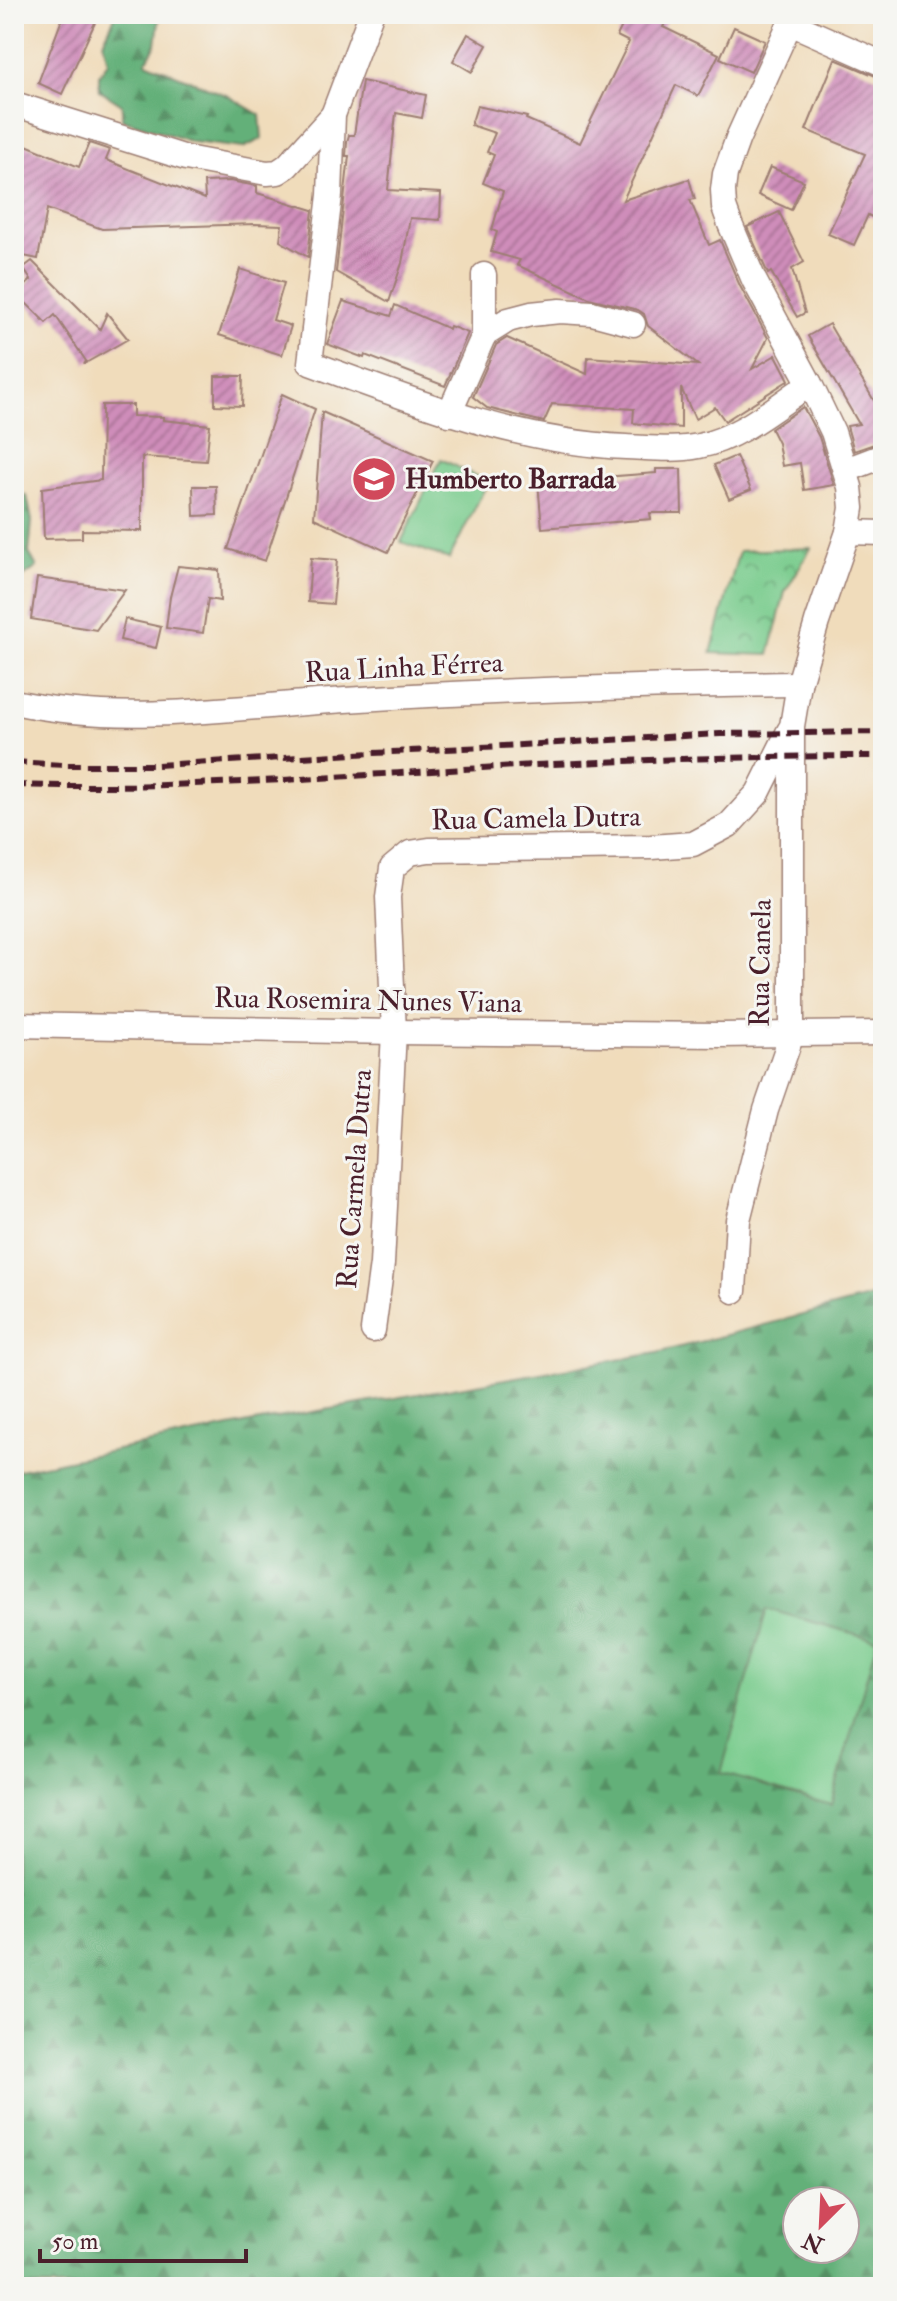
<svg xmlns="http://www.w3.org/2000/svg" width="897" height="2301" viewBox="0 0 897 2301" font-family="'IM FELL Double Pica',serif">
	<defs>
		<pattern id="forest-firs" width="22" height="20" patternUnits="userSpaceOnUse" patternTransform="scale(2)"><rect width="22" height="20" fill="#63b079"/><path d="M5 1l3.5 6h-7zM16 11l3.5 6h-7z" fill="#548f63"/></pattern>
		<pattern id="park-crowns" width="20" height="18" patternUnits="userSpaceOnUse" patternTransform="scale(2)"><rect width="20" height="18" fill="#7acc8e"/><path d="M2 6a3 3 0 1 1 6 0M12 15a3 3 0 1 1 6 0" fill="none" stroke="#66a574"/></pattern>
		<pattern id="building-hatch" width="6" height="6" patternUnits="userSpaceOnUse" patternTransform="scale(2)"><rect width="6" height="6" fill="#cf8dba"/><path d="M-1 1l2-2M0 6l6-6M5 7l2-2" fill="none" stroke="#aa7397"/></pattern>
	</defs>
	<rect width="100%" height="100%" fill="#f6f6f2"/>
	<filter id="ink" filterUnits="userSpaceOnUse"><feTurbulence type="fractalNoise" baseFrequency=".0125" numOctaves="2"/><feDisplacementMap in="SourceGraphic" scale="16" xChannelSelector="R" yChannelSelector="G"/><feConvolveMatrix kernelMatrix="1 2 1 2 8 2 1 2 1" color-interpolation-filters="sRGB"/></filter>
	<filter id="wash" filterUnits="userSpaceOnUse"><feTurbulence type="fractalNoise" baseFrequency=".006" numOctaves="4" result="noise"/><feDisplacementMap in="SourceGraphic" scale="32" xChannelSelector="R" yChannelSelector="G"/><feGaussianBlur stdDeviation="1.8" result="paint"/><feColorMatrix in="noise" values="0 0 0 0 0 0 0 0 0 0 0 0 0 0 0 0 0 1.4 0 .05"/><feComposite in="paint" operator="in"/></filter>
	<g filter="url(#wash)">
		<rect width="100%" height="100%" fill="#f0dcbb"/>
		<!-- forest -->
		<g fill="url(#forest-firs)" stroke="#566852" stroke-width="2" fill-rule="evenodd">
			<path d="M116,14H160L156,44L146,62L228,96L260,115L262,139L243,148L192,142L122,119V105L99,90V75L108,62L103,42Z"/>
			<path d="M14,492L27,496L32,521L29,553L37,567L22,578H14Z"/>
			<path d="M883,1294V2287H14V1471L254,1422L657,1353ZM797,2201H845V2249H797Z"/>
		</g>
		<!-- park -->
		<path fill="url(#park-crowns)" stroke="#62765c" stroke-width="2" d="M811,548L785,592L769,655L711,653L739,551Z"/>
		<!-- pitch -->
		<g fill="#7acc8e" stroke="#62765c" stroke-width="2">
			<path d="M441,459L488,482L449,559L401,542Z"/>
			<path d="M767,1609L877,1640L831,1805L721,1773Z"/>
		</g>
		<g id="blocks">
			<!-- building -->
			<g fill="url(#building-hatch)">
				<path d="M64,14H99L62,94L38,83Z"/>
				<path d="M628,14H670L663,27L719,54L698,96L676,85L623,200L689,179L695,199L690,200L709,245L720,240L740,286L768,338L752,369L776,355L789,380L725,421L715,407L695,419L681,388V428L633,423L634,409L552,404L544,422L487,408L473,397L496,345L507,338L587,374L588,357L698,365L648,326L644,314L638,310L589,298L517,265L520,260L491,252L497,232L492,230L503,191L483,183L494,155L487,152L495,133L471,125L477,106L527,117L526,119L580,143L629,42L617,36Z"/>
				<path d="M734,27L765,41L751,72L720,58Z"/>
				<path d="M468,34L487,45L472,72L453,61Z"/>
				<path d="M835,59L883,79V223L868,215L854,245L828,234L865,154L806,130Z"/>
				<path d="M362,81L426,95L422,118L396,113L388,190L441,193L440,220L410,218L402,263L389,302L336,272L349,156H346L347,142L349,135H354Z"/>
				<path d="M14,140L79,167L89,143L110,150L106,160L205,199L204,182L230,181L257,186V193L313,210L308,257L280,241L282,225L255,224L102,229L47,209L38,259L14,254Z"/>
				<path d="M770,167L804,181L791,210L758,195Z"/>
				<path d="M779,212L804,262L792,269L805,313L797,317L771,272L768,274L747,227Z"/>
				<path d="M32,261L100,329L107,313L128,339L84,364L86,361L55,315L46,323L17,294L31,280L23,268Z"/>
				<path d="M240,269L284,283L273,320L291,326L282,355L219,335Z"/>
				<path d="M343,301L391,316L395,305L449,329L450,326L468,333L445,386L365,355L364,358L327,344Z"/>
				<path d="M829,324L883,416V441L854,451L847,426L859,424L808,336Z"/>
				<path d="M215,376H243L242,406L215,405Z"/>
				<path d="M282,394L315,409L265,561L228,549Z"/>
				<path d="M102,405H133V416L163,417V420L210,425L206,461L142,457V531L82,530V538L44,539L42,488L101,480Z"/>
				<path d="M803,407L819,437L834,485L804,490L800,463L782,466L778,443L771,429Z"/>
				<path d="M322,412L433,461L388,552L314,518Z"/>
				<path d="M736,456L751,490L729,499L714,465Z"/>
				<path d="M656,469H681L682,513H650L651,519L542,528L538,482L656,473Z"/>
				<path d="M193,486H216L217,515L194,516Z"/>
				<path d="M311,558L337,560L333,604L308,602Z"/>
				<path d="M178,566L219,570L220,601L208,599L203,633L166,628L170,597Z"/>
				<path d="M37,578L125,590L96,630L31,619Z"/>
				<path d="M125,619L161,627L156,648L120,640Z"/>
			</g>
		</g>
	</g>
	<g filter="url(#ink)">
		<use href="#blocks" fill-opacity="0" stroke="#9d7e73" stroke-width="2"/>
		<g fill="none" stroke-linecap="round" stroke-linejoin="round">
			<!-- minor casing -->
			<g stroke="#9d7e73" stroke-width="27">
				<g id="minor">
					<path d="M371,14L333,115L330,195L310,363C414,401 515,442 626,447C651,448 675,451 699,446C740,438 776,406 810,384"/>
					<path d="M790,23L883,64"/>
					<path d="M14,104L186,158L267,173L278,172L287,166L333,115"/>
					<path d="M484,275V335"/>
					<path d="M449,414L484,335L508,320L531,314L560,311L592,313L633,324"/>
					<path d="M846,470L883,456"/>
					<path d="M848,532L883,533"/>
					<path d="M14,702C124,726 234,707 345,700C496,690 648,686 799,684"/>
					<path d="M14,1025L394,1032L721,1035L883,1033"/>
					<path d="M734,1291L738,1220L766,1110L792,1034V726L799,684L817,622L848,532L852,508L850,487L833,432L810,384L754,280L730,224L724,207L723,190L725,174L738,138L794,14"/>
					<path d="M373,1330L382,1264L394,1032L388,897L392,868L410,853L429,850L651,847L693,844L729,825L758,793L789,731"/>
				</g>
			</g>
			<!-- minor -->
			<use href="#minor" stroke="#fff" stroke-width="24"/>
			<!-- rail -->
			<g stroke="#4a1f2b" stroke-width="6" stroke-dasharray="12 6" stroke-linecap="butt">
				<path d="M14,762L64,765H156L720,734L883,732"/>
				<path d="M14,785C170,790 326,777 482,768C615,760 749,756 883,756"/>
			</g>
		</g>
	</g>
	<!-- icons -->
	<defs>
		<g id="school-disc" transform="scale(2.3)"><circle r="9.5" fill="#d1495b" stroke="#f6f6f2"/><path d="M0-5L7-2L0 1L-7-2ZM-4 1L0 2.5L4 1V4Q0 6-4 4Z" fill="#fff"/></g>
	</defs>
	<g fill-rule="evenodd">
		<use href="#school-disc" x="374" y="479"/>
	</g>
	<g text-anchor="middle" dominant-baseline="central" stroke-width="6" stroke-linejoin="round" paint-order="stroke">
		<!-- poi labels -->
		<g font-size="28" font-weight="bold" fill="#4a1f2b" stroke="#f6f6f2" text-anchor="start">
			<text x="405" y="479">Humberto Barrada</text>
		</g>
		<!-- street labels -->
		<g font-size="28" fill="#4a1f2b" stroke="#f6f6f2">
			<text transform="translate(404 668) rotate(-3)">Rua Linha Férrea</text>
			<text transform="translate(536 819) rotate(-1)">Rua Camela Dutra</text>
			<text transform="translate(761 963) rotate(-89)">Rua Canela</text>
			<text transform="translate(368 1001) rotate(1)">Rua Rosemira Nunes Viana</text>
			<text transform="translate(355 1179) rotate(-86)">Rua Carmela Dutra</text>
		</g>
	</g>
	<!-- margin -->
	<rect width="897" height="2301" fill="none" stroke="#f6f6f2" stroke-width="48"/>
	<!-- north arrow -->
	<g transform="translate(821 2225) rotate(204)"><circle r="38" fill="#f6f6f2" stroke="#b1a0a2" stroke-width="2"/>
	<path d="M0-6L14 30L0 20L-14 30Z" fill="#d1495b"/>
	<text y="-12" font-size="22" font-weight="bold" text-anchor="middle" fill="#4a1f2b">N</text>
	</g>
	<!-- scale -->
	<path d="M40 2249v12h206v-12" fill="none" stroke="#4a1f2b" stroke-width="4"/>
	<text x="52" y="2249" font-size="24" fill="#4a1f2b" stroke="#f6f6f2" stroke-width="6" paint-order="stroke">50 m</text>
</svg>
